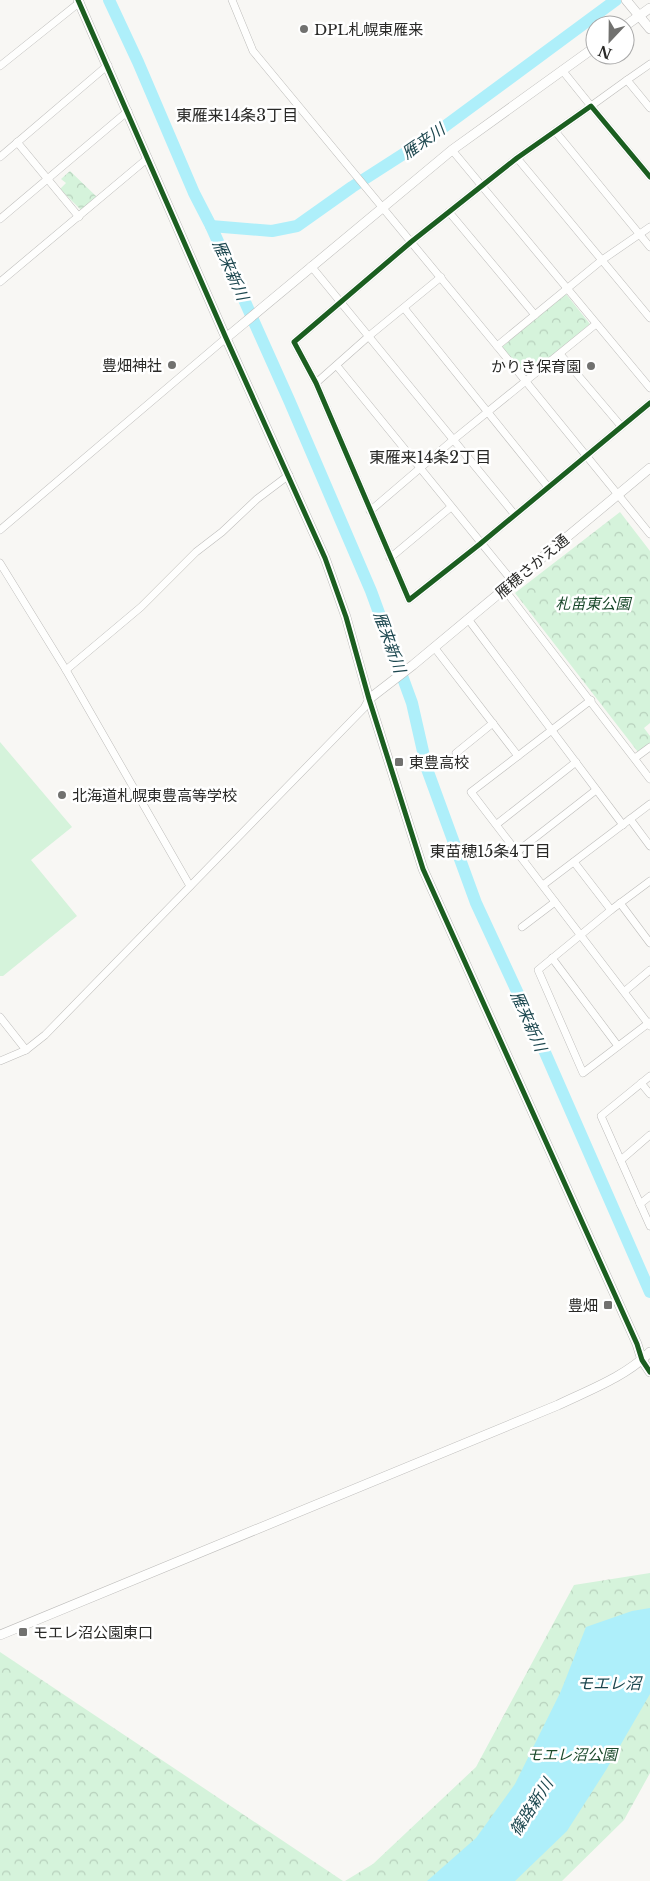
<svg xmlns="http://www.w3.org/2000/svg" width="650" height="1881" viewBox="0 0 650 1881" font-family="'Libre Baskerville','Noto Sans JP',serif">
	<defs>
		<pattern id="park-crowns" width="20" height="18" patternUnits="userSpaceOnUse" patternTransform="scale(1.25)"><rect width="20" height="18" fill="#d5f3db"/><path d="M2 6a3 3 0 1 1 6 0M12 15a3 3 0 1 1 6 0" fill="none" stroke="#b7d0bc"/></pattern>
	</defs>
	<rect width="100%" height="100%" fill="#f8f7f4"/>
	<!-- park -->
	<g fill="url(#park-crowns)">
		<path d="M70,171L97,197L82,211L60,189L66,183L61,179Z"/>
		<path d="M566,294L590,324L527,376L502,347Z"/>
		<path d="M620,512L650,551V723L644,728L650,736V743L638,752L515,593Z"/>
		<path d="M650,1573V1773L624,1820L562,1881H345L373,1864L476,1767L574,1585Z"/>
		<path d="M0,1652L343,1881H0Z"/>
	</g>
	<!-- garden -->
	<path fill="#d5f3db" d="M0,742L72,827L31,860L77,916L3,976H0Z"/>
	<!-- water -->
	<path fill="#aeeffa" d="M650,1608V1694L606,1770L567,1831L515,1881H427L476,1838L515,1784L561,1691L586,1627L632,1611Z"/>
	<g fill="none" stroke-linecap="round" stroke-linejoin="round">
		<!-- river -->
		<g stroke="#aeeffa" stroke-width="12">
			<path d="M109,0L138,62L194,193L211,226L289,400L371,591L412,703L427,769L476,903L540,1041L650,1292"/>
			<path d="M211,226L272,231L297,226L352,187L433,135L616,0"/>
		</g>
		<!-- minor casing -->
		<g stroke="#bdbcba" stroke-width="8">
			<g id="minor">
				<path d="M232,0L253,51L497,346"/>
				<path d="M650,64L627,80L650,108"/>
				<path d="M0,66L80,2"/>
				<path d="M562,70L591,106L627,80"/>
				<path d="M555,131L650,247"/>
				<path d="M17,142L79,217"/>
				<path d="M452,150L650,388"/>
				<path d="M0,157L108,65"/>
				<path d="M517,158L650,318"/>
				<path d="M650,177L591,106L517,158L411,242L294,342L316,383L409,600L480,544L650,403"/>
				<path d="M449,212L535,315"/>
				<path d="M0,219L128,111"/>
				<path d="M650,227L602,260L497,346L650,534"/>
				<path d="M311,266L515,515"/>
				<path d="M0,282L148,158"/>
				<path d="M404,308L548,487"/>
				<path d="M560,354L621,426"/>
				<path d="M337,366L513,582"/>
				<path d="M316,383L369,336L441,277"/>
				<path d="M370,511L453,440L596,324"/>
				<path d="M0,530L226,338"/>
				<path d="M390,558L451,507"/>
				<path d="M0,563L66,670L190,886"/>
				<path d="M504,589L650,779"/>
				<path d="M468,619L623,825"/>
				<path d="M434,647L518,756"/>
				<path d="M66,670L141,607L196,552L222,532L257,499L289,475"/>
				<path d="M591,700L471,792L650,1026"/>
				<path d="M456,753L493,723"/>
				<path d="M635,758L650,747"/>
				<path d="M630,819L650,846"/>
				<path d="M497,824L576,762"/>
				<path d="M518,851L596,790"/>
				<path d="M574,862L611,910"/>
				<path d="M650,881L611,910L538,970L583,1073L650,1022"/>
				<path d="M543,885L650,804"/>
				<path d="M620,903L650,943"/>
				<path d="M522,927L555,902"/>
				<path d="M552,958L618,1046"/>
				<path d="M625,991L650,970"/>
				<path d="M0,1017L26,1050"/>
				<path d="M0,1061L26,1050L45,1035L364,708L369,699"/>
				<path d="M650,1076L601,1116L650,1226"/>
				<path d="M641,1083L650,1094"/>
				<path d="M621,1160L650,1135"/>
				<path d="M640,1204L650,1196"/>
			</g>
		</g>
		<!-- tertiary casing -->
		<g stroke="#bdbcba" stroke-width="10">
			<g id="tertiary">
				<path d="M78,0L226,338L325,558L346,617L369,699L423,869L637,1344L642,1360L650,1372"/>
				<path d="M626,0L650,29"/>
				<path d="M625,26L650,8"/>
				<path d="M226,338L452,150L595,47"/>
				<path d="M369,699L413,665L650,468"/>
				<path d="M0,1635L558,1405C589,1390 625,1377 650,1352"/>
			</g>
		</g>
		<!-- minor -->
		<use href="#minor" stroke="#fefefd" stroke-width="7"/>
		<!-- tertiary -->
		<use href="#tertiary" stroke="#fefefd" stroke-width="9"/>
		<!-- cycleway casing -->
		<g stroke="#fff" stroke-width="8">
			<g id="cycleway">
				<path d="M78,0L226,338L325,558L346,617L369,699L423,869L637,1344L642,1360L650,1372"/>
				<path d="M650,177L591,106L517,158L411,242L294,342L316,383L409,600L480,544L650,403"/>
			</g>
		</g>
		<!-- cycleway -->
		<use href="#cycleway" stroke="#1b5e20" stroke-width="5"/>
	</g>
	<!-- markers -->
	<g fill="#71716f" stroke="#fff" stroke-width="2">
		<circle cx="304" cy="29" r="5"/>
		<circle cx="172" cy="365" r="5"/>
		<circle cx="591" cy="366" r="5"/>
		<rect x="394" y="757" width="10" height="10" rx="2.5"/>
		<circle cx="62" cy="795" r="5"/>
		<rect x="603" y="1300" width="10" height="10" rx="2.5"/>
		<rect x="18" y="1627" width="10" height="10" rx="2.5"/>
	</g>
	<g text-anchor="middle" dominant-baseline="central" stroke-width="5" stroke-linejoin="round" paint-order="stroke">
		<!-- poi labels -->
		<g font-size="15" fill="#292927" stroke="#fff" text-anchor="start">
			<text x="314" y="29">DPL札幌東雁来</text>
			<text x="162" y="365" text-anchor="end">豊畑神社</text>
			<text x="581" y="366" text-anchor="end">かりき保育園</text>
			<text x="409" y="762">東豊高校</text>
			<text x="72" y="795">北海道札幌東豊高等学校</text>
			<text x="598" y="1305" text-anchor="end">豊畑</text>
			<text x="33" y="1632">モエレ沼公園東口</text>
		</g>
		<!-- street labels -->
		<g font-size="15" fill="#292927" stroke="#fff">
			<text transform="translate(532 566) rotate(-40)">雁穂さかえ通</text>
		</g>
		<!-- park labels -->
		<g font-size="15" font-style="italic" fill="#1a492b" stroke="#fff">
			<text x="593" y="603">札苗東公園</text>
			<text x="572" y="1754">モエレ沼公園</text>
		</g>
		<!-- neighbourhood labels -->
		<g font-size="16" fill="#292927" stroke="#fff">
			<text x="237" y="115">東雁来14条3丁目</text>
			<text x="430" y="457">東雁来14条2丁目</text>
			<text x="490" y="851">東苗穂15条4丁目</text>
		</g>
		<!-- water labels -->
		<g font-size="16" font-style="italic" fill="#1c474f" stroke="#fff">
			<text transform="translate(423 141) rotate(-35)">雁来川</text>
			<text transform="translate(231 270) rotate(66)">雁来新川</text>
			<text transform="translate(390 642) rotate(70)">雁来新川</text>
			<text transform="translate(529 1021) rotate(66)">雁来新川</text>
			<text x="609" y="1683">モエレ沼</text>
			<text transform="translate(531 1807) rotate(-57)">篠路新川</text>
		</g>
	</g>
	<!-- north arrow -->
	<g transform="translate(610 40) rotate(202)"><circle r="24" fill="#ffffff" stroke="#a9a9a9"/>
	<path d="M0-4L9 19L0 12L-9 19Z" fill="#71716f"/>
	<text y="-8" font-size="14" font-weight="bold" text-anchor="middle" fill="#292927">N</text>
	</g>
</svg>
